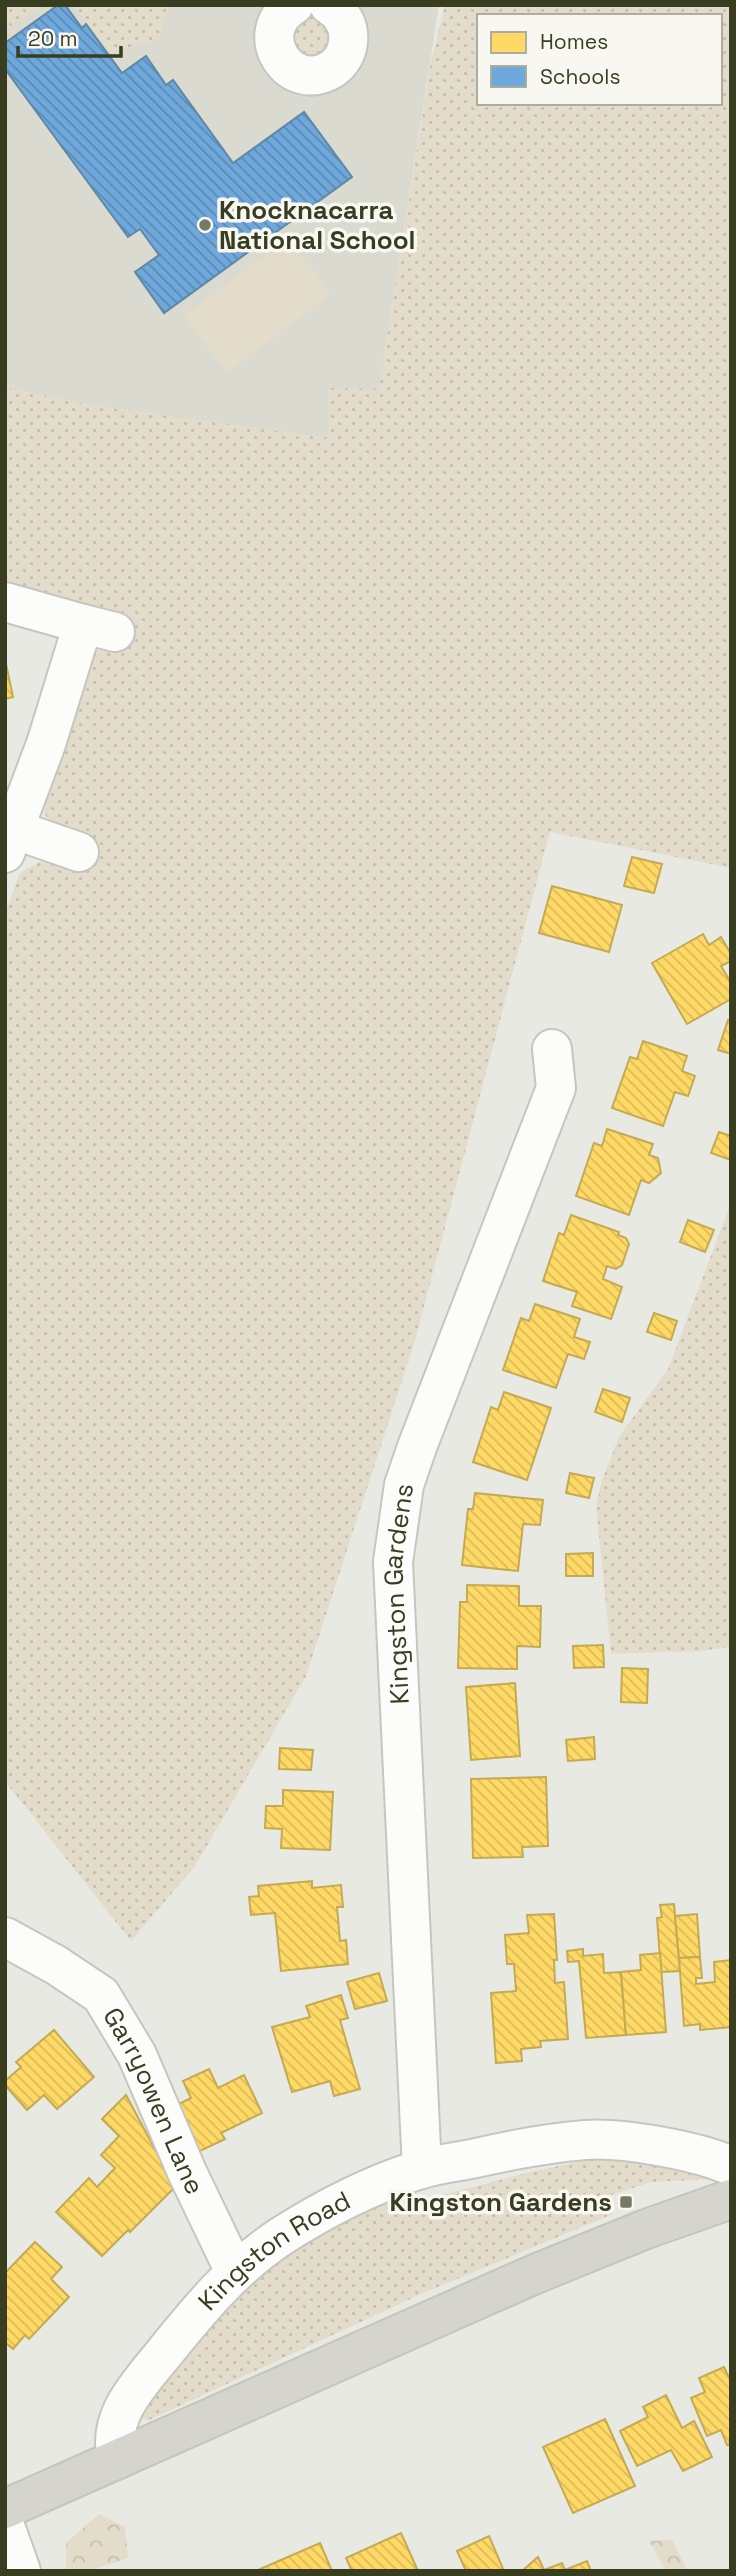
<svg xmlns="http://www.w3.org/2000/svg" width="736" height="2576" viewBox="0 0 736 2576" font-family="'Space Grotesk',sans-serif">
	<defs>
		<pattern id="green-dots" width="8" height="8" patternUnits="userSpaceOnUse" patternTransform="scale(1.75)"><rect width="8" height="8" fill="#e3dccb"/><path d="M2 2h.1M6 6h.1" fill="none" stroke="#c4beae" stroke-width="1.8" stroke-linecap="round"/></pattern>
		<pattern id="forest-crowns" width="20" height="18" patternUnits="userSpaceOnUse" patternTransform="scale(1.75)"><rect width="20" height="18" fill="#e3dccb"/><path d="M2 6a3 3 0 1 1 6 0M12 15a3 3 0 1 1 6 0" fill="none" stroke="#c4beae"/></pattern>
		<pattern id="homes-back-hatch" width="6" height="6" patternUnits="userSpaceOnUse" patternTransform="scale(1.75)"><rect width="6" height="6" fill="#ffd966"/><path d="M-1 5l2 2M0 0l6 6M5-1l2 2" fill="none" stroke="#dbbb58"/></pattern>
		<pattern id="schools-back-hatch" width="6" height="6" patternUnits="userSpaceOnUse" patternTransform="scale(1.75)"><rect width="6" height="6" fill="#6fa8dc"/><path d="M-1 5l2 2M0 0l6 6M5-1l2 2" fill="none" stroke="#5c8ab2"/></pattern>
	</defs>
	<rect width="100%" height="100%" fill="#e9e9e3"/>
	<!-- built -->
	<path fill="#dadad0" d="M5,5H439L379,389L330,439L96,406L5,388Z"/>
	<!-- green -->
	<g fill="url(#green-dots)" fill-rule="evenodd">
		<path d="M5,5H43L5,29Z"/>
		<path d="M73,5H169L159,38L111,53Z"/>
		<path d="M445,5H731V868L550,832L414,1344L306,1676L195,1866L131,1941L5,1781V913L20,873L40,862L73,867L61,829L46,817L42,804L90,657L107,644L126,650L134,622L5,584V388L96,406L329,438L328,388L379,389L431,61ZM479,16H720V103H479Z"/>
		<path d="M309,13H317L335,28L326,57L296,55L290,27Z"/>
		<path d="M731,1203V1647L699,1651L611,1654L596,1506L602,1480L619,1437L668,1369Z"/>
		<path d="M634,2157L694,2170L710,2179L651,2182L608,2196L613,2214L419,2295L149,2420L143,2419L139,2413L184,2350L273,2261L350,2216L403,2194L417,2199L439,2196L530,2172L598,2158Z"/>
	</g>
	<!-- forest -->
	<g fill="url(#forest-crowns)">
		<path d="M99,2514L125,2527L128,2558L90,2571H66V2543Z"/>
		<path d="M672,2540L688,2571H666L649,2541Z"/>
	</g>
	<!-- pitch -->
	<path fill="#e3dccb" d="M288,238L331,294L227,372L184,316Z"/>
	<!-- homes -->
	<g fill="url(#homes-back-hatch)" stroke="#c4aa51" stroke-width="2">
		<path d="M6,664L13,697L5,699V664Z"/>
		<path d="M632,857L662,864L654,893L624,886Z"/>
		<path d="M552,886L622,905L609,952L539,933Z"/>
		<path d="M703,934L709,945L721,937L731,954V961L721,966L731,983V999L687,1024L652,963Z"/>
		<path d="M728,1020H731V1054L718,1050Z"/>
		<path d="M643,1041L687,1056L682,1071L695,1076L688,1096L675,1092L663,1126L612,1108L630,1057L637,1059Z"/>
		<path d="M607,1129L653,1144L649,1155L658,1158L661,1173L649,1183L641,1180L629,1215L576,1196L594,1143L602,1146Z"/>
		<path d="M719,1132L731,1136V1160L711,1153Z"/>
		<path d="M571,1215L619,1232L618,1235L626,1238L629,1244L622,1265L616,1269L607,1266L603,1279L622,1287L611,1319L572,1306L577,1292L543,1281L559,1233L564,1235Z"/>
		<path d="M688,1220L714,1230L705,1252L680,1242Z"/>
		<path d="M535,1304L580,1319L574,1337L590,1342L584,1359L568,1354L556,1388L503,1370L521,1318L529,1321Z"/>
		<path d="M654,1313L677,1321L671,1340L647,1332Z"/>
		<path d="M603,1389L630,1398L622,1422L595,1412Z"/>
		<path d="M504,1392L551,1408L527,1480L473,1462L491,1407L498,1410Z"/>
		<path d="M570,1473L594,1478L589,1498L566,1493Z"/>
		<path d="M475,1493L543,1500L540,1525L523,1524L518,1571L462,1565L468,1509H473Z"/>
		<path d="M593,1553V1576H566V1554Z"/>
		<path d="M467,1585L519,1586V1606H541L540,1647L517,1646V1669L458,1668L460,1602H467Z"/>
		<path d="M603,1645L604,1667L574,1668L573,1646Z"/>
		<path d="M622,1668L648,1669L647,1703L621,1702Z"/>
		<path d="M515,1683L520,1756L471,1760L466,1687Z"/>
		<path d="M594,1737L595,1759L568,1761L566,1740Z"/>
		<path d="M280,1748L313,1750L311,1770L279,1769Z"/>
		<path d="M546,1777L548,1846L522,1847L523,1857L473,1858L471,1779Z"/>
		<path d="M283,1790L333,1792L330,1850L281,1848L282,1829L265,1828L266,1806H283Z"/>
		<path d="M312,1881V1888L341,1885L343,1907H337L340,1941L346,1940L348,1964L281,1971L275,1913L251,1915L249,1897L259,1896L258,1886Z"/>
		<path d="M674,1904L680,1971L661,1972L657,1918L662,1917L660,1905Z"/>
		<path d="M554,1914L557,1960H554L555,1983L564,1982L568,2039L540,2041L541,2047L521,2049L522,2061L496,2063L491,1993L516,1991L514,1964H507L505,1935L529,1933L527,1915Z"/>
		<path d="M697,1914L700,1957L679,1958L675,1916Z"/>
		<path d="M583,1949V1956L603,1954L604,1973L621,1972L626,2035L586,2038L579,1961L568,1962L567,1951Z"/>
		<path d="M660,1953L666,2032L626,2035L621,1972L641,1970L640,1955Z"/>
		<path d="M700,1957L702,1978H696V1984L715,1982L714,1962L731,1960V2027L700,2030V2024L684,2026L679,1958Z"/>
		<path d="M379,1973L387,2001L355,2009L347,1982Z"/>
		<path d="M341,1995L348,2018L340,2020L360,2089L334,2096L330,2081L292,2092L272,2027L310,2017L306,2006Z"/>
		<path d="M54,2030L94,2077L57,2109L44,2095L27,2110L5,2085V2081L21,2067L16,2062Z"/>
		<path d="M209,2069L218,2088L244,2075L262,2113L221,2133L225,2139L198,2152L175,2106L191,2098L183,2081Z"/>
		<path d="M126,2095L175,2187L130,2232L128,2230L102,2256L56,2212L89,2178L97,2187L115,2168L101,2155L119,2136L102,2119Z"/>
		<path d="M35,2242L62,2267L51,2279L69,2297L29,2339L25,2335L13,2349L5,2342V2273Z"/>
		<path d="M724,2367L731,2382V2444L727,2445L721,2430L707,2436L691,2398L705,2392L699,2378Z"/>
		<path d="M666,2395L682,2428L694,2421L712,2457L683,2471L671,2450L637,2466L620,2431L648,2417L643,2407Z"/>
		<path d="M605,2419L635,2486L573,2513L543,2447Z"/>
		<path d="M401,2533L418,2571H352L346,2558Z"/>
		<path d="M489,2536L504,2571H466L457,2551Z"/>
		<path d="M320,2543L332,2571H261L260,2569Z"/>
		<path d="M538,2557L544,2570L562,2563L565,2570L587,2561L591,2571H522Z"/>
	</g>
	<!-- schools -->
	<path fill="url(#schools-back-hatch)" stroke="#5f88a4" stroke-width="2" d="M58,5H65L82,28L86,24L122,73L146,56L166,85L173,80L233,163L304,112L352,177L164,313L135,272L159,255L140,229L128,237L5,69V43Z"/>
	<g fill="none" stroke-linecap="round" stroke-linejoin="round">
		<!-- minor casing -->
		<g stroke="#c6c6c1" stroke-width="42">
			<g id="minor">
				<path d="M294,5C249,32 289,96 332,69C341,63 347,53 348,42C350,26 342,13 329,5"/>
				<path d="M5,602L83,624L46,744L5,853"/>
				<path d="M83,624L115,632"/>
				<path d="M13,829L79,852"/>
				<path id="s1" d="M5,1937L56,1965L101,1995L137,2055L187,2172L235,2272"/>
				<path id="s2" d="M422,2169L393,1562L404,1485L417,1447L556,1088L552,1049"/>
				<path id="s3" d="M118,2459C105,2420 138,2385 161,2357C197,2312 232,2269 280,2237C322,2210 371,2185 418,2170C437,2164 457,2162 476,2158C511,2150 549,2143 585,2140C621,2137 699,2151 731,2166"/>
				<path d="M5,2526L21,2571"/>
			</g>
		</g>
		<!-- major casing -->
		<g stroke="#c4c5bb" stroke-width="42">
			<path id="major" d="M5,2509L535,2274L646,2229L731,2199"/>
		</g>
		<!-- minor -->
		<use href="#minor" stroke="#fcfcfb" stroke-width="38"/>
		<!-- major -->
		<use href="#major" stroke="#d5d5cd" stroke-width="38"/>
	</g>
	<!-- markers -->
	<g fill="#777964" stroke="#f8f7f1" stroke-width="2.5">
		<circle cx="205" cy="225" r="7"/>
		<rect x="619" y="2195" width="14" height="14" rx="3.5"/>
	</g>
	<g text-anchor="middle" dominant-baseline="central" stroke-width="7" stroke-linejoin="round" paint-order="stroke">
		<!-- poi labels -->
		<g font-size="26" font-weight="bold" fill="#393d20" stroke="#f8f7f1" text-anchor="start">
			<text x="219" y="210">Knocknacarra<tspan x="219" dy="30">National School</tspan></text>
			<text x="612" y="2202" text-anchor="end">Kingston Gardens</text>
		</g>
		<!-- street labels -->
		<g font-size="26" fill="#393d20" stroke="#f8f7f1">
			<text stroke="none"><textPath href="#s2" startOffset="576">Kingston Gardens</textPath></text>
			<text stroke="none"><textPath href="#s1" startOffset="231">Garryowen Lane</textPath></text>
			<text stroke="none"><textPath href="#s3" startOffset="273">Kingston Road</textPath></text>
		</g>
	</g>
	<!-- border -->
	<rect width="736" height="2576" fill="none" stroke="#393d20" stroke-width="14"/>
	<!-- legend -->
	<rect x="477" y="14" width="245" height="91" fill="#f8f7f1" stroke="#acad9d" stroke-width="2"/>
	<rect x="491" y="32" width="35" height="21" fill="#ffd966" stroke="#acad9d" stroke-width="2"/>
	<text x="540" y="49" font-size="21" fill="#393d20">Homes</text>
	<rect x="491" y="66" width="35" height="21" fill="#6fa8dc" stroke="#acad9d" stroke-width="2"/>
	<text x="540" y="84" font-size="21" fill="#393d20">Schools</text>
	<!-- scale -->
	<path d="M18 46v10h103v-10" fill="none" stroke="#393d20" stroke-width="3.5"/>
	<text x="28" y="46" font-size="21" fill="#393d20" stroke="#f8f7f1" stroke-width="5" paint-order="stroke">20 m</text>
</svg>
